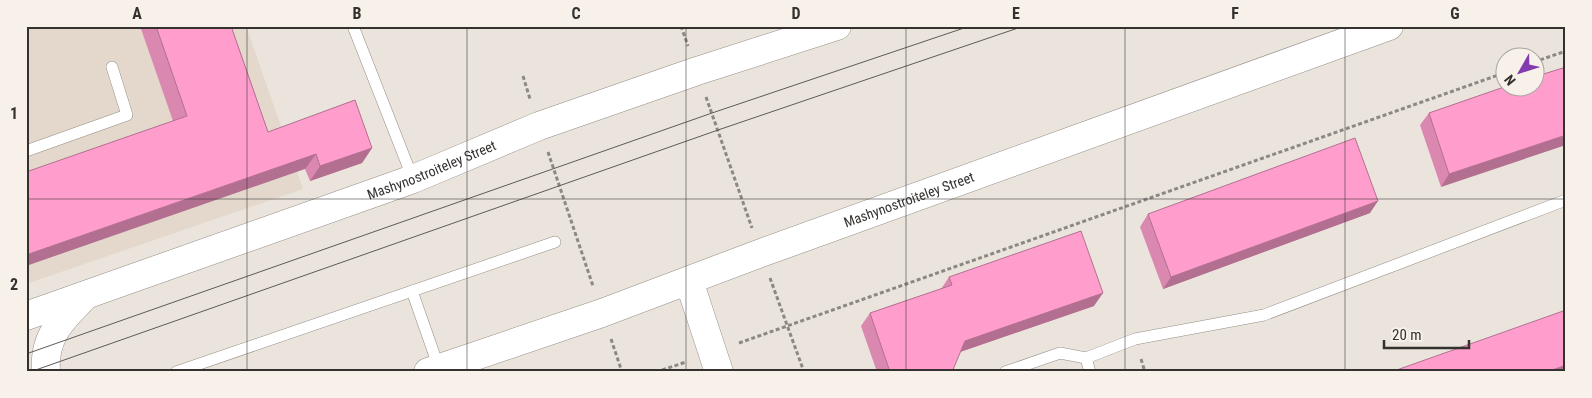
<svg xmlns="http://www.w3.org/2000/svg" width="1592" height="398" viewBox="0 0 1592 398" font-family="'Roboto Condensed',sans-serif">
	<rect width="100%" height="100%" fill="#eae4dc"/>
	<!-- built -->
	<path fill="#e3d8cb" d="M26,26H246L303,189L26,284Z"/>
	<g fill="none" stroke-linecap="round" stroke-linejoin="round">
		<!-- service casing -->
		<g stroke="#948e87" stroke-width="12">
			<g id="service">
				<path d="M353,26L413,179"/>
				<path d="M26,151L127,115L112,67"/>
				<path d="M412,291L439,368"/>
				<path d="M1086,358L1090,372"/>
				<path d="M176,372L555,242"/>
				<path d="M1005,372L1060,353L1086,358L1135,339L1264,315L1566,200"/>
			</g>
		</g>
		<!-- tertiary casing -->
		<g stroke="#948e87" stroke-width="29">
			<path id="tertiary" d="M689,281L719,372"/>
		</g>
		<!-- primary casing -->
		<g stroke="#948e87" stroke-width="29">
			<g id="primary">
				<path id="s1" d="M26,316L413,179L539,126L697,71L837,26"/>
				<path d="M46,372C43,338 61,320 83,298"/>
				<path id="s2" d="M428,372L602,313L761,253L1389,26"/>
			</g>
		</g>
		<!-- path -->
		<g stroke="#8c8883" stroke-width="3" stroke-dasharray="4 2.5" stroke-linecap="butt">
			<path d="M681,26L688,46"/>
			<path d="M1534,62L1566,51"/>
			<path d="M523,76L530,99"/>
			<path d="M706,97L752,228"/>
			<path d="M548,152L593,286"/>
			<path d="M770,278L804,372"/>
			<path d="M611,339L622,372"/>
			<path d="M739,343L1504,73"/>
			<path d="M1141,359L1145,372"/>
			<path d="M656,372L686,362"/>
		</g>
		<!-- service -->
		<use href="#service" stroke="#fff" stroke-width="11"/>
		<!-- tertiary -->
		<use href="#tertiary" stroke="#fff" stroke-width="28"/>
		<!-- primary -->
		<use href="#primary" stroke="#fff" stroke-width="28"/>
		<!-- tram -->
		<g stroke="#5e5a57" stroke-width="1">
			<path d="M26,354L712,113L970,26"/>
			<path d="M30,372L718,130L1024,26"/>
		</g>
	</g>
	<!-- wall -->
	<g fill="#db88b0">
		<path d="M140,26H231L268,132L372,148L362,163L310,181L305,169L173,121Z"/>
		<path d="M1566,67L1441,187L1420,125L1429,113Z"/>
		<path d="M1370,213L1163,289L1140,227L1148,214Z"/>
		<path d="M949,277L1094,306L960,352L952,372H877L861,326L870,313L941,289Z"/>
	</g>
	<!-- shaded-wall -->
	<g fill="#b26f90">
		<path d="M1566,135V145L1441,187L1449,174Z"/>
		<path d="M372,148L362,163L310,181L320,166Z"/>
		<path d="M316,154L305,169L26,266V255Z"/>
		<path d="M1378,201L1370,213L1163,289L1171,277Z"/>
		<path d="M1103,293L1094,306L957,353L965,341Z"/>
		<path d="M1566,365V372H1547Z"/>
	</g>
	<!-- building -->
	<g fill="#ff9ecd" stroke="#b26f90">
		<path d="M156,26H231L268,132L355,100L372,148L320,166L316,154L26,255V172L187,116Z"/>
		<path d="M1566,67V135L1449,174L1429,113L1504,87L1534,88V77Z"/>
		<path d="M1355,138L1378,201L1171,277L1148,214Z"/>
		<path d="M1081,231L1103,293L965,341L952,372H890L870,313L952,285L949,277Z"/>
		<path d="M1566,310V365L1547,372H1391Z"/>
	</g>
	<!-- grid -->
	<path fill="none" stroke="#34312f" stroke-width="1" stroke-opacity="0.55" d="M247,26V372M467,26V372M686,26V372M906,26V372M1125,26V372M1345,26V372M26,199H1566"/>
	<g text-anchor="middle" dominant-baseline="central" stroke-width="4" stroke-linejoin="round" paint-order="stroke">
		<!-- street labels -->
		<g font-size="14" fill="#34312f" stroke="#f7f1ea">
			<text stroke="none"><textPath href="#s1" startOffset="431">Mashynostroiteley Street</textPath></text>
			<text stroke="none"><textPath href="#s2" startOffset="511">Mashynostroiteley Street</textPath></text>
		</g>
	</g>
	<!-- border -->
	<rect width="1592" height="398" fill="none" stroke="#f7f1ea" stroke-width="55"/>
	<!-- north arrow -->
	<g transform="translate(1520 72) rotate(231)"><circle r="24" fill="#f7f1ea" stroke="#a9a49f"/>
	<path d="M0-4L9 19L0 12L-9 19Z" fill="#833caf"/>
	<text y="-8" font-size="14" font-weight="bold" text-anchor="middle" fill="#34312f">N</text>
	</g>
	<!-- scale -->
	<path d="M1384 340v8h85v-8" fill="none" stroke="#34312f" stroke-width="2.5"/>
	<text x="1392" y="340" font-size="15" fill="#34312f" stroke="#f7f1ea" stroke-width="4" paint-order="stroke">20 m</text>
	<rect x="28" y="28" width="1536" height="342" fill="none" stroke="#34312f" stroke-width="2"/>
	<g font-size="16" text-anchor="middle" font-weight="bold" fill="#34312f">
		<text x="137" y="19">A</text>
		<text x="357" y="19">B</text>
		<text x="576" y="19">C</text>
		<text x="796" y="19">D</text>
		<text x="1016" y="19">E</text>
		<text x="1235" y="19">F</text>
		<text x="1455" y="19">G</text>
		<text x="14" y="119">1</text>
		<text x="14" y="290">2</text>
	</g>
</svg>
